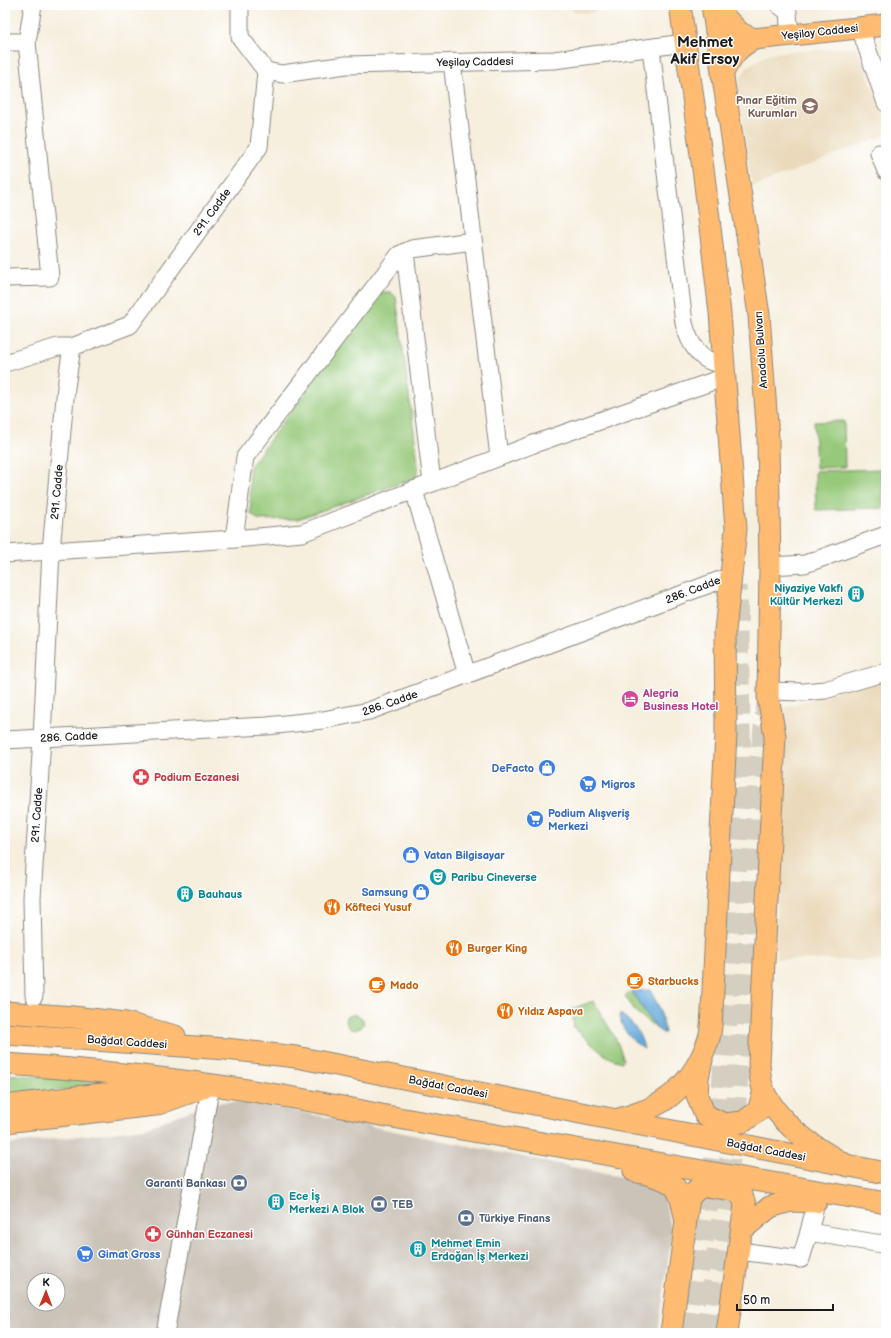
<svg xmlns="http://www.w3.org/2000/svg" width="891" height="1338" viewBox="0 0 891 1338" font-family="'Balsamiq Sans',sans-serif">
	<rect width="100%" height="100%" fill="#fff"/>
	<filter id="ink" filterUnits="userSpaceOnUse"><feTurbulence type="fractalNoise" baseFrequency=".025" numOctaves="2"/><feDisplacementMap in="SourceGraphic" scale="8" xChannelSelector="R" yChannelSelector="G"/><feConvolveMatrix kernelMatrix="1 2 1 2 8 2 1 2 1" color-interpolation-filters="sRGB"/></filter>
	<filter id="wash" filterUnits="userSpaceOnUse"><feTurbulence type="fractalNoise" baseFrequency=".012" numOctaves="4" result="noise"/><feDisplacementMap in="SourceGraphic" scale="16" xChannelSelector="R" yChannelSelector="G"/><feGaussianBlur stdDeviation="0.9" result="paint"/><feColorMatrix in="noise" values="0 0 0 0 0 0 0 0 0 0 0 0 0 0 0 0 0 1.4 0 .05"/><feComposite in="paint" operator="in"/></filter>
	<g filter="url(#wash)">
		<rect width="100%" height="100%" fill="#f6efde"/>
		<!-- built -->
		<g fill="#ead9ba">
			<path d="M573,5H602L595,11L586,13L573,12Z"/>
			<path d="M857,47L886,121V135L752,187L738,91L740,78L748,66L770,53Z"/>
			<path d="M886,676V961L776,959L780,709Z"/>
		</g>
		<!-- industrial -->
		<path fill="#cac3b8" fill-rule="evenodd" d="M223,1102H251L661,1185L672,1232L658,1333H5V1145L145,1128L203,1106ZM34,1280H58V1304H34Z"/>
		<!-- green -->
		<g fill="#97c97a" stroke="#5a724b">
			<path d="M381,292H391L396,297L417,455L418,471L415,478L298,519L259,520L251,514L249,468L376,297Z"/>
			<path d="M844,421L845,467L816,468L814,422Z"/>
			<path d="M882,469L883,508L816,510L815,471Z"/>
			<path d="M631,991L657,1029L636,1012L625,996Z"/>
			<path d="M593,1001L616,1039L624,1060L622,1062C602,1058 589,1040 574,1028L572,1009Z"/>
			<path d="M351,1015H356L362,1018L364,1023L361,1028L352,1030L348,1027L345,1020L346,1017Z"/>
			<path d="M5,1074L119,1083L5,1097Z"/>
		</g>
		<!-- water -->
		<g fill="#65aadb" stroke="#40637c">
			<path d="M650,990L660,1009L665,1033H663L657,1029L631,991Z"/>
			<path d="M620,1014C633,1022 641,1034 644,1049C632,1041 620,1029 620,1014Z"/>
		</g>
	</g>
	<g filter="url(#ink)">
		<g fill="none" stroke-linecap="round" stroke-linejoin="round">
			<!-- major-tunnel -->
			<g stroke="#d5cfc1" stroke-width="21" stroke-dasharray="21 10" stroke-linecap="butt">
				<path d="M690,1333L719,1126L729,997L741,771L737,586"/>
				<path d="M706,1333L734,1129L744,998L759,769L767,703"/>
			</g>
			<!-- minor casing -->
			<g stroke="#89867d" stroke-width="19">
				<g id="minor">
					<path d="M240,5V37L266,71"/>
					<path d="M779,5L788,12L790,36"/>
					<path d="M860,28L886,103"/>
					<path d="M5,42H27"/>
					<path d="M651,48L684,323C689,343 701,365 724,363"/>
					<path d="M452,62L499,457"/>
					<path d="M266,71L282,74L346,65L554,60L685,43"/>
					<path d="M879,153L886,171"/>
					<path d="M405,252L432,483"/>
					<path d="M5,278L50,277L27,42L33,5"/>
					<path d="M5,363L58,347H72"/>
					<path d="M414,490L467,675"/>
					<path d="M234,539L245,457L399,255L412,249L473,241"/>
					<path d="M5,554L234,539L302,533L531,445L725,377"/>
					<path d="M770,566L805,564L886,535"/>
					<path d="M768,691L804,692L825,690L886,672"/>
					<path d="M5,740L267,726L323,720L369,711L731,576"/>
					<path d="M34,996L32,898L42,738L51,551L66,387L72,347L130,325L259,147L266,71"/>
					<path d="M809,1232L816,1202"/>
					<path d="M739,1251L801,1259L809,1232L882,1244L886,1241"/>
					<path d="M165,1333L211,1085"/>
				</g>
			</g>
			<!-- major casing -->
			<g stroke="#89867d" stroke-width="23">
				<g id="major">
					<path d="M712,5L759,315L768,439L770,566L768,697L775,736L759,1064C760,1072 760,1083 764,1091C765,1095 768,1099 770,1102C788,1131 819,1150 848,1166"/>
					<path d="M713,5L740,33L754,39"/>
					<path d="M722,74C732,57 735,49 754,39L886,25"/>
					<path d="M5,1012L73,1017L126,1023L175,1036"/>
					<path d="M5,1034L226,1049L296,1057L886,1173"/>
					<path d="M702,1060L698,1078L697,1096L705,1115L724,1124L743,1122L758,1111L764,1091"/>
					<path d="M5,1064C131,1072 258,1088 381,1115L886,1203"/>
					<path d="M5,1106L92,1095L163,1089"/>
					<path d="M616,1120C633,1115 650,1110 665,1100C685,1086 700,1064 708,1041C712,1032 711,1020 712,1010L726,734L725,631L736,529L720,313L704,176L680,5"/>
					<path d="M5,1122L155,1105L205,1087"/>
					<path d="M634,1171C645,1174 664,1177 673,1185C681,1192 683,1207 685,1217"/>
					<path d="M742,1230L770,1207L790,1201L816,1202"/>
					<path d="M671,1333L689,1198L697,1189L707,1186L734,1190L742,1196L745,1204L727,1333"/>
				</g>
			</g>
			<!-- minor -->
			<use href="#minor" stroke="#fff" stroke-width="17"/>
			<!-- major -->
			<use href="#major" stroke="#ffbb71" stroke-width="21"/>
		</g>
	</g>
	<!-- icons -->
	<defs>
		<g id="school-disc" transform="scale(0.9)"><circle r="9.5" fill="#8d6e63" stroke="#fff"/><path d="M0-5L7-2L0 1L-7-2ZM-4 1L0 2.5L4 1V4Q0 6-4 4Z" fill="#fff"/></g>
		<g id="building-disc" transform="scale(0.9)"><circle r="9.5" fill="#0f9aa8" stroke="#fff"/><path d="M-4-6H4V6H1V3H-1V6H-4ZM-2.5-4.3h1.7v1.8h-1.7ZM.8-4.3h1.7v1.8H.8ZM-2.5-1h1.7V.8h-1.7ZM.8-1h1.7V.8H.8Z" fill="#fff"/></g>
		<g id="hotel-disc" transform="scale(0.9)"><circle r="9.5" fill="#d1479c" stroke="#fff"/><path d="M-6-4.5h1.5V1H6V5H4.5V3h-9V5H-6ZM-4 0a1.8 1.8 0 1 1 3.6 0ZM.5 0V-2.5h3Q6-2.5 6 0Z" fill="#fff"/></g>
		<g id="shop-disc" transform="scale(0.9)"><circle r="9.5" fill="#3f7fe0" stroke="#fff"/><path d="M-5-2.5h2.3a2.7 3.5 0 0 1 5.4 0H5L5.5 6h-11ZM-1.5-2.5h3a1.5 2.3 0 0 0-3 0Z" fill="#fff"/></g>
		<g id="pharmacy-disc" transform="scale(0.9)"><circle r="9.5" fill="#e0444e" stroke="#fff"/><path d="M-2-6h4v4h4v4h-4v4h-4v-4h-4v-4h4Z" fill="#fff"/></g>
		<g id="supermarket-disc" transform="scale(0.9)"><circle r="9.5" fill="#3f7fe0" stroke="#fff"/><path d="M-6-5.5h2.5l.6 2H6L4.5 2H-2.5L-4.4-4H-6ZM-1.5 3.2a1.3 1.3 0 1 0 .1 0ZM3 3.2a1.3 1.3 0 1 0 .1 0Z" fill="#fff"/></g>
		<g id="theatre-disc" transform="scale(0.9)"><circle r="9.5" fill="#0f9aa8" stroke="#fff"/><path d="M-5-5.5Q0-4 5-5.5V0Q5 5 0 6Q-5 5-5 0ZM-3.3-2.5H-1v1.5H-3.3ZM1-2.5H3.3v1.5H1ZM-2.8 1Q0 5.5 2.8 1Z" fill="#fff"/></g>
		<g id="restaurant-disc" transform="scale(0.9)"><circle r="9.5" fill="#e8710a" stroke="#fff"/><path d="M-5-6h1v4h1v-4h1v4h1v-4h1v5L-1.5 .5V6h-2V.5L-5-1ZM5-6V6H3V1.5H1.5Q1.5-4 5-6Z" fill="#fff"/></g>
		<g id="cafe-disc" transform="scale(0.9)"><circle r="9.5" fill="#e8710a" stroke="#fff"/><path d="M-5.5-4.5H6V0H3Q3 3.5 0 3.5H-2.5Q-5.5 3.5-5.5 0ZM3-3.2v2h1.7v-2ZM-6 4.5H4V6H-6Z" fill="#fff"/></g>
		<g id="bank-disc" transform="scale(0.9)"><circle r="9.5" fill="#5c6f8a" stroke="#fff"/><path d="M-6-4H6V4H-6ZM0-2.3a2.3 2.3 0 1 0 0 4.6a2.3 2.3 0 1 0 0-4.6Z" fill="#fff"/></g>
	</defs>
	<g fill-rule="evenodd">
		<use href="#school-disc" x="810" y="106"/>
		<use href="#building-disc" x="856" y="594"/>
		<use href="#hotel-disc" x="630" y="699"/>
		<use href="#shop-disc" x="547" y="768"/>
		<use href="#pharmacy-disc" x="141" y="777"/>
		<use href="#supermarket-disc" x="588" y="784"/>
		<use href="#supermarket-disc" x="535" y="819"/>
		<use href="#shop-disc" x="411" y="855"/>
		<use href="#theatre-disc" x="438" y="877"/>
		<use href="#shop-disc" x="421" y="892"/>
		<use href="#building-disc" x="185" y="894"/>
		<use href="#restaurant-disc" x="332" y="907"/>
		<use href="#restaurant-disc" x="454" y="948"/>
		<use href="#cafe-disc" x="635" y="981"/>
		<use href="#cafe-disc" x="377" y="985"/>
		<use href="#restaurant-disc" x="505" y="1011"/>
		<use href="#bank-disc" x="239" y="1183"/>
		<use href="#building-disc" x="276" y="1202"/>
		<use href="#bank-disc" x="379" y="1204"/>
		<use href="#bank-disc" x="466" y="1218"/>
		<use href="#pharmacy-disc" x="153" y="1234"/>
		<use href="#building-disc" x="418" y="1249"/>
		<use href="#supermarket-disc" x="85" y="1254"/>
	</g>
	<g text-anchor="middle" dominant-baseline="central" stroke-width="3" stroke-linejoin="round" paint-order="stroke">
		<!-- street labels -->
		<g font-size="11" fill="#1c1c1c" stroke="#fff">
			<text transform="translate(820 32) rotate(-6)">Yeşilay Caddesi</text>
			<text transform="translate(475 62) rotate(-1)">Yeşilay Caddesi</text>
			<text transform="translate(212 212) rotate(-54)">291. Cadde</text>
			<text transform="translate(761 350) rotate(-94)">Anadolu Bulvarı</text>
			<text transform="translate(57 492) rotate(-85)">291. Cadde</text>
			<text transform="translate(693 590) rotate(-21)">286. Cadde</text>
			<text transform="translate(390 703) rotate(-19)">286. Cadde</text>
			<text transform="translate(69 737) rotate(-3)">286. Cadde</text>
			<text transform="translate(37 815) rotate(-86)">291. Cadde</text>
			<text transform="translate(127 1042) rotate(4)">Bağdat Caddesi</text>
			<text transform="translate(448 1087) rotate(11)">Bağdat Caddesi</text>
			<text transform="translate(766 1150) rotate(11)">Bağdat Caddesi</text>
		</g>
		<!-- education labels -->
		<g font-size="11" font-weight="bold" fill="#785e54" stroke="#fff" text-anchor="end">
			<text x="797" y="100">Pınar Eğitim<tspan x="797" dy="13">Kurumları</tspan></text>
		</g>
		<!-- culture labels -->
		<g font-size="11" font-weight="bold" fill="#0d838f" stroke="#fff" text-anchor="start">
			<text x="843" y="588" text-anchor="end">Niyaziye Vakfı<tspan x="843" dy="13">Kültür Merkezi</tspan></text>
			<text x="451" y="877">Paribu Cineverse</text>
			<text x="198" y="894">Bauhaus</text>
			<text x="289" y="1196">Ece İş<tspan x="289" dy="13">Merkezi A Blok</tspan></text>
			<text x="431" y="1243">Mehmet Emin<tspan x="431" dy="13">Erdoğan İş Merkezi</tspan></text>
		</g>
		<!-- hotel labels -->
		<g font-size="11" font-weight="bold" fill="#b23c85" stroke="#fff" text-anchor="start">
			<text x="643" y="693">Alegria<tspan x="643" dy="13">Business Hotel</tspan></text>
		</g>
		<!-- shop labels -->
		<g font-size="11" font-weight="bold" fill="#366cbe" stroke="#fff" text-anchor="start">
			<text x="534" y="768" text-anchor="end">DeFacto</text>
			<text x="601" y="784">Migros</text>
			<text x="548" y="813">Podium Alışveriş<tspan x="548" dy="13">Merkezi</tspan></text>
			<text x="424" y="855">Vatan Bilgisayar</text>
			<text x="408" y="892" text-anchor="end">Samsung</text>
			<text x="98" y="1254">Gimat Gross</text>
		</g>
		<!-- health labels -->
		<g font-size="11" font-weight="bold" fill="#be3a42" stroke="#fff" text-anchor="start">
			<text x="154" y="777">Podium Eczanesi</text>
			<text x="166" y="1234">Günhan Eczanesi</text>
		</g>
		<!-- food labels -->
		<g font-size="11" font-weight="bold" fill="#c56008" stroke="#fff" text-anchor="start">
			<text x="345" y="907">Köfteci Yusuf</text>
			<text x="467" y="948">Burger King</text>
			<text x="648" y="981">Starbucks</text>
			<text x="390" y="985">Mado</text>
			<text x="518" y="1011">Yıldız Aspava</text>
		</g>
		<!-- service labels -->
		<g font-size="11" font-weight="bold" fill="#4e5e75" stroke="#fff" text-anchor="start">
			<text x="226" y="1183" text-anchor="end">Garanti Bankası</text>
			<text x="392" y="1204">TEB</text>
			<text x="479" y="1218">Türkiye Finans</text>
		</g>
		<!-- district labels -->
		<g font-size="15" font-weight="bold" fill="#1c1c1c" stroke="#fff">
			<text x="705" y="42">Mehmet<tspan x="705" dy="17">Akif Ersoy</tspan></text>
		</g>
	</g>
	<!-- margin -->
	<rect width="891" height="1338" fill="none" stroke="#fff" stroke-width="20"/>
	<!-- north arrow -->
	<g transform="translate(46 1292) rotate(1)"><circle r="19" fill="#ffffff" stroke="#a4a4a4"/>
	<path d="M0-3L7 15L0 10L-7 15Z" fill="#c8321e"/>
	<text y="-6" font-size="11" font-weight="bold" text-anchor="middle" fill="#1c1c1c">K</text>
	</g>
	<!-- scale -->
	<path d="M737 1304v6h96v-6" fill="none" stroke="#1c1c1c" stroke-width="2"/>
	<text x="743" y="1304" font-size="12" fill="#1c1c1c" stroke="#ffffff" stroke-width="3" paint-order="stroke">50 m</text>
</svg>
